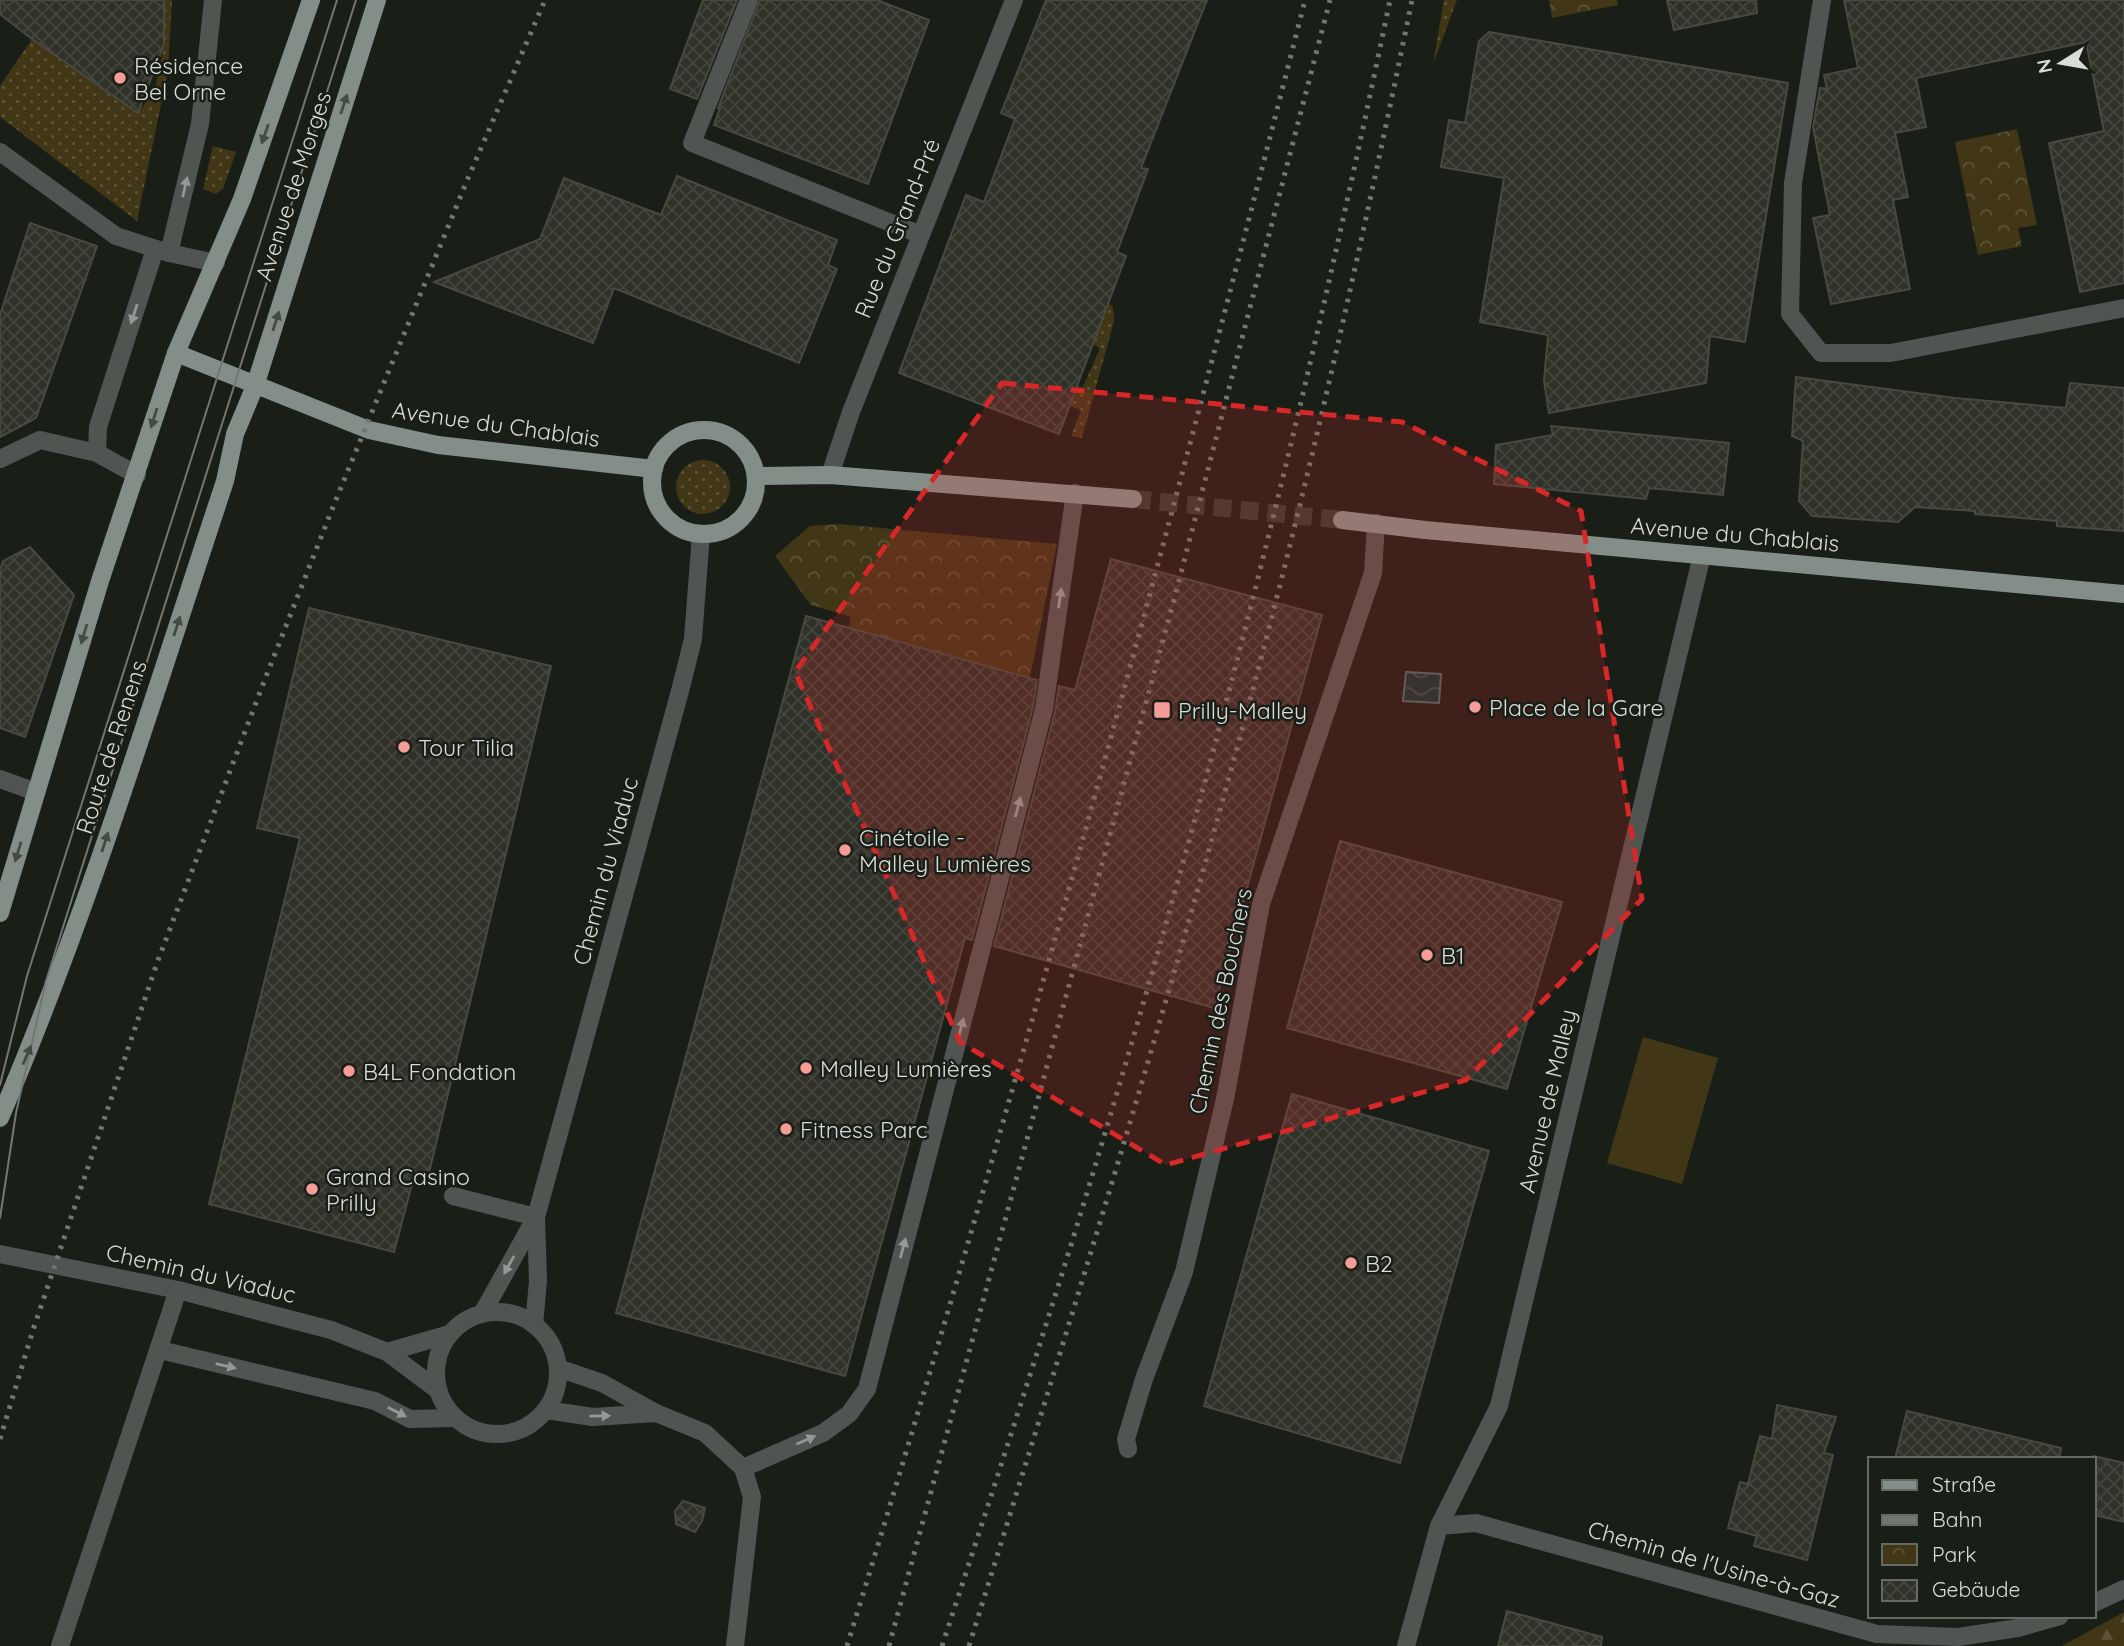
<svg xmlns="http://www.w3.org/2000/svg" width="2124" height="1646" viewBox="0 0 2124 1646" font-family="Quicksand,sans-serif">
	<defs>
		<pattern id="grass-dots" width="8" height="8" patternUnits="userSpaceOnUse" patternTransform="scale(1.75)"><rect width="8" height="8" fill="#413717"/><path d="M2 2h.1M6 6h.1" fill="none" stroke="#5c5438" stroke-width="1.8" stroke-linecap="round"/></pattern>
		<pattern id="forest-firs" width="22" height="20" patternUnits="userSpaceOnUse" patternTransform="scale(1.75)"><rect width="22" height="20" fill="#413717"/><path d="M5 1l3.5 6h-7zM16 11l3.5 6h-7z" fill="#5c5438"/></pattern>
		<pattern id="park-crowns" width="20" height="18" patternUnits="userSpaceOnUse" patternTransform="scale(1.75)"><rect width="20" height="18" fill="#413717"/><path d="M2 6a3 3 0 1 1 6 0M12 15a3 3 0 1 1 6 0" fill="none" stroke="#5c5438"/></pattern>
		<pattern id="water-waves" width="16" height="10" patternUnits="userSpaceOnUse" patternTransform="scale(1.75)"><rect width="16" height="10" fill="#103631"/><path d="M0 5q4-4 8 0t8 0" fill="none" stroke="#32534e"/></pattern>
		<pattern id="building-cross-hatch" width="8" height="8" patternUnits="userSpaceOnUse" patternTransform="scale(1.75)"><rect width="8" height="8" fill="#303128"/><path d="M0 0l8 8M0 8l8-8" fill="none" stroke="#44453c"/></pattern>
	</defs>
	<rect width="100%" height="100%" fill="#191e17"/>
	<!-- grass -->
	<g fill="url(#grass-dots)">
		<path d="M164,0H172L168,70L137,221L0,117V86L32,39L138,113L155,89L164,44Z"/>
		<path d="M1444,0H1457L1433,64Z"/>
		<path d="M213,146L236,152L223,189L216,194L203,189Z"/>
		<path d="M1109,303L1113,307L1114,321L1082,438L1071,436L1081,410L1069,406L1077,385L1083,387L1100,348L1093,344Z"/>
		<circle cx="703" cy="487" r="27"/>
	</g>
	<!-- forest -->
	<path fill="url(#forest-firs)" d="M2124,1612V1646H2062Z"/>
	<!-- park -->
	<g fill="url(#park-crowns)">
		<path d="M1549,0H1617L1618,5L1552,18Z"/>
		<path d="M2017,129L2037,225L2018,228L2022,246L1978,255L1955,142Z"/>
		<path d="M838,524L1057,544L1030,678L848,628L851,617L811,605L775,556L810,526Z"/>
	</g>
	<!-- pitch -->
	<path fill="#413717" d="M1643,1037L1718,1058L1682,1184L1607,1163Z"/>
	<!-- water -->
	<path fill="url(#water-waves)" stroke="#4c6863" stroke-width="2" d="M1406,672L1441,674L1439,703L1403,701Z"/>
	<!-- building -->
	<g fill="url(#building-cross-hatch)" stroke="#484a40" stroke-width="2">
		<path d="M0,0H164V44L138,113L32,39L0,14Z"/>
		<path d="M703,0H737L697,99L670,89Z"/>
		<path d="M760,0H877L929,20L868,184L714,125L720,108H718Z"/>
		<path d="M1046,0H1207L1141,168L1148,169L1117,252L1126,256L1059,434L899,373L966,195L984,202L1015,119L1001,113Z"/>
		<path d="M1667,0H1756L1757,13L1674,30Z"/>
		<path d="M1844,0H2124V283L2080,292L2049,143L2104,131L2086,42L1916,78L1926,127L1895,133L1908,197L1893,200L1910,289L1831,304L1813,218L1830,215L1813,127L1820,88L1827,89L1824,75L1858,68Z"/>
		<path d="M1489,32L1788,83L1745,342L1710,336L1706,383L1549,413L1544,381L1548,335L1480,322L1504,178L1441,167L1449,120L1465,123L1479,41Z"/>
		<path d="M677,176L837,240L828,265L837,269L799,363L614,288L593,343L434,282L540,239L564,178L661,215Z"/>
		<path d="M30,223L97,246L36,418L0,437V315Z"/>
		<path d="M1796,377L1955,398L2066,408L2070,383L2124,388V531L2057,526V521L1975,514V511L1915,507L1898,522L1812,516L1799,501L1803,441L1792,436Z"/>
		<path d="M1551,426L1729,443L1723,495L1649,488L1646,499L1494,484L1496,445L1553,435Z"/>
		<path d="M30,547L74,595L25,737L0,728V570L3,561Z"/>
		<path d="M1111,559L1322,615L1214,1008L994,946L1055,712L1059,686L1075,690Z"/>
		<path d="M309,608L551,666L428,1177L415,1173L394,1252L209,1204L300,838L257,828Z"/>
		<path d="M806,616L1037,680L1033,707L972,940L965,938L845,1376L616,1313Z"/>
		<path d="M1340,841L1562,902L1507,1089L1287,1028Z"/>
		<path d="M1292,1094L1489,1151L1400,1463L1204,1406Z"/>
		<path d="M1777,1405L1836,1417L1824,1453L1833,1455L1807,1560L1754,1546L1757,1536L1728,1528L1740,1482L1748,1484L1760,1436L1772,1439Z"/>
		<path d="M1907,1411L2061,1448L2059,1459H1895Z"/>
		<path d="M2094,1456L2124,1463V1522L2094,1515Z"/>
		<path d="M683,1501L705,1508L702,1521L695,1532L676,1524L675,1511Z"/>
		<path d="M1507,1611L1602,1637L1601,1646H1498Z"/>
	</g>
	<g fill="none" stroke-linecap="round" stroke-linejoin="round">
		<!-- major-tunnel -->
		<path stroke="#363b34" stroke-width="18" stroke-dasharray="18 9" stroke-linecap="butt" d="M1133,499L1342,520"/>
		<!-- minor -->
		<g stroke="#505552" stroke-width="18">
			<path d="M749,0L692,143L921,235"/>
			<path d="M1822,0L1793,183L1790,314L1821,353H1891L2124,308"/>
			<path d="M0,152L116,236L169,253L216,263"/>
			<path d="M169,253L200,124L213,0"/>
			<path d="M97,453L98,427L155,249"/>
			<path d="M0,459L40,440L97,453L137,475"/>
			<path d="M830,475L851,412L1014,0"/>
			<path d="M0,779L36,792"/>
			<path d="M453,1196L536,1217"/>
			<path d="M0,1254L178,1290L331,1330L387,1352L439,1391"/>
			<circle cx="497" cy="1373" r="61"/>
			<path d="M482,1314L536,1217L680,691L693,639L701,534"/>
			<path d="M534,1325L538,1281L536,1217"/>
			<path d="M160,1350L375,1401L410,1419L456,1418"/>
			<path d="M387,1352L450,1334"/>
			<path d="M558,1368L602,1383L656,1413L705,1433L743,1468L752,1497L735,1646"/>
			<path d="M546,1410L593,1417L656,1413"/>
			<path d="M1128,1449L1126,1439L1144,1379L1184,1272L1225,1099L1261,904L1373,573L1376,523"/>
			<path d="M743,1468L823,1433L849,1414L867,1389L1044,709L1075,493"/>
			<path d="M1439,1526L1476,1523L1877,1634L1958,1637L2018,1628L2060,1616"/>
			<path d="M2094,1603L2124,1589"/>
			<path d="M60,1646L178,1290"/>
			<path d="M1406,1646L1439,1526L1499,1406L1702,555"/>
		</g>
		<!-- major -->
		<g stroke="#848e88" stroke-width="18">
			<path d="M176,353L369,430L438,445L654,469"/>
			<circle cx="704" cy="482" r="52"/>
			<path d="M756,476L830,475L1133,499"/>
			<path d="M1342,520L1425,530L2124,594"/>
			<path d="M0,913L100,581L176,353L242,199L311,0"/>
			<path d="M0,1118C89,911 154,695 225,481L235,434L255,386L377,0"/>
		</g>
		<!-- tram -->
		<g stroke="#727771" stroke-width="2">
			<path d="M0,1085L27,976L337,0"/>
			<path d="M0,1218L16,1113L46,981L356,0"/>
		</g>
		<!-- rail -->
		<g stroke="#727771" stroke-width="5" stroke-dasharray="3.5 7" stroke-linecap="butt">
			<path d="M0,1439L33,1330L157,963L265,679L333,507L466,183L545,0"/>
			<path d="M847,1646C1015,1102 1165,552 1305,0"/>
			<path d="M889,1646L1175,596L1330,0"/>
			<path d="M942,1646C999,1472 1056,1298 1108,1123C1219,753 1312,378 1390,0"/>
			<path d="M969,1646C1061,1351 1153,1057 1234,759C1303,509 1360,254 1412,0"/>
		</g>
	</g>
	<!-- one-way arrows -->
	<defs><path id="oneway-solid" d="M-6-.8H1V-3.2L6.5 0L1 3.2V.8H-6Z" transform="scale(1.75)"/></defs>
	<g fill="#444b44">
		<use href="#oneway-solid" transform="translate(344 104) rotate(-72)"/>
		<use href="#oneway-solid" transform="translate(265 134) rotate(109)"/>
		<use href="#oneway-solid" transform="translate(276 321) rotate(-72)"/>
		<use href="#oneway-solid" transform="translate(154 418) rotate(107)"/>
		<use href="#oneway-solid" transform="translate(177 626) rotate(-72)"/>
		<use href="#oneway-solid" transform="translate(84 634) rotate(107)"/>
		<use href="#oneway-solid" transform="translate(105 842) rotate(-72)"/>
		<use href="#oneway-solid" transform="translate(18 852) rotate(107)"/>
		<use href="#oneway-solid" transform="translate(27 1055) rotate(-67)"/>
	</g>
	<g fill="#949995">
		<use href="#oneway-solid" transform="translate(185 187) rotate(-77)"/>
		<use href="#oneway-solid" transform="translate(134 314) rotate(108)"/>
		<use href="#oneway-solid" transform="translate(1060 598) rotate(-82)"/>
		<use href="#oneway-solid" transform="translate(1018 807) rotate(-75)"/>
		<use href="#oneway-solid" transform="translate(961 1028) rotate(-75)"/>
		<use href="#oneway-solid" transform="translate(903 1248) rotate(-75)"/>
		<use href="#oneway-solid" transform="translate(509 1265) rotate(119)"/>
		<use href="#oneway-solid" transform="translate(226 1366) rotate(13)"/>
		<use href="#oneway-solid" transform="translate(397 1412) rotate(27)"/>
		<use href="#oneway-solid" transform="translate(600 1416) rotate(-1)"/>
		<use href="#oneway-solid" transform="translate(806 1440) rotate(-24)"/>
	</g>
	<!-- marked area -->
	<path fill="#d62828" fill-opacity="0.2" stroke="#d62828" stroke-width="5" stroke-dasharray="14 9" stroke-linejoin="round" d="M1002,383L1402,422L1581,511L1642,899L1466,1080L1166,1165L960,1042L795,672Z"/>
	<!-- markers -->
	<g fill="#f59c96" stroke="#191e17" stroke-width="2.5">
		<circle cx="120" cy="78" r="7"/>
		<circle cx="1475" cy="707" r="7"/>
		<rect x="1153" y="701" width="18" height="18" rx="3.5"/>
		<circle cx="404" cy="747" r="7"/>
		<circle cx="845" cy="850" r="7"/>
		<circle cx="1427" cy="955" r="7"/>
		<circle cx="806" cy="1068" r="7"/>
		<circle cx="349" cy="1071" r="7"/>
		<circle cx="786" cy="1129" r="7"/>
		<circle cx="312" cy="1189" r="7"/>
		<circle cx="1351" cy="1263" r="7"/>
	</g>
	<g text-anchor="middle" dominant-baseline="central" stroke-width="5" stroke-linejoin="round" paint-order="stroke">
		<!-- poi labels -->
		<g font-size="23" fill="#d9ddd8" stroke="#191e17" text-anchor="start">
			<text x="134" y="65">Résidence<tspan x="134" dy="26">Bel Orne</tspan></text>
			<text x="1489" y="707">Place de la Gare</text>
			<text x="1178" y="710">Prilly-Malley</text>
			<text x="418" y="747">Tour Tilia</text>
			<text x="859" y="837">Cinétoile -<tspan x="859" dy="26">Malley Lumières</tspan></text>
			<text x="1441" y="955">B1</text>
			<text x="820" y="1068">Malley Lumières</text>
			<text x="363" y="1071">B4L Fondation</text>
			<text x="800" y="1129">Fitness Parc</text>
			<text x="326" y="1176">Grand Casino<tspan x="326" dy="26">Prilly</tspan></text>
			<text x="1365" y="1263">B2</text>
		</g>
		<!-- street labels -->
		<g font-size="23" fill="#d9ddd8" stroke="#191e17">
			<text transform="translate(293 186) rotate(-72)">Avenue de Morges</text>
			<text transform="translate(897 228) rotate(-68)">Rue du Grand-Pré</text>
			<text transform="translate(496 424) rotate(8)">Avenue du Chablais</text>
			<text transform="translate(1735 534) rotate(5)">Avenue du Chablais</text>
			<text transform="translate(111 747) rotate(-72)">Route de Renens</text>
			<text transform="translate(605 871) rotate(-75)">Chemin du Viaduc</text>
			<text transform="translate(1220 1001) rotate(-78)">Chemin des Bouchers</text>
			<text transform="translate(1547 1101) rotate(-77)">Avenue de Malley</text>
			<text transform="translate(201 1273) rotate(13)">Chemin du Viaduc</text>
			<text transform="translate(1714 1564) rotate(16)">Chemin de l'Usine-à-Gaz</text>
		</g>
	</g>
	<!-- legend -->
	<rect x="1868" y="1457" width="228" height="161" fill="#191e17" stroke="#666a64" stroke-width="2"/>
	<rect x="1882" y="1480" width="35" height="10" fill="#848e88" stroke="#666a64" stroke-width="2"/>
	<text x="1932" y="1492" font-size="21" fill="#d9ddd8">Straße</text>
	<rect x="1882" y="1515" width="35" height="10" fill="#727771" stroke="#666a64" stroke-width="2"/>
	<text x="1932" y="1527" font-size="21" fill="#d9ddd8">Bahn</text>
	<rect x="1882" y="1544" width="35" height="21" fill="url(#park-crowns)" stroke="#666a64" stroke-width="2"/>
	<text x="1932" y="1562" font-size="21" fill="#d9ddd8">Park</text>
	<rect x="1882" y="1580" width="35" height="21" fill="url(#building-cross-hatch)" stroke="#666a64" stroke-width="2"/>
	<text x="1932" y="1597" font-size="21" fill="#d9ddd8">Gebäude</text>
	<!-- north arrow -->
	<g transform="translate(2061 63) rotate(259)" stroke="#191e17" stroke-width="5" paint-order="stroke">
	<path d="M0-5L12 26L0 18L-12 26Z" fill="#d9ddd8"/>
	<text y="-10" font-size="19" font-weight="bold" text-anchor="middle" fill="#d9ddd8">N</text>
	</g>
</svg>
